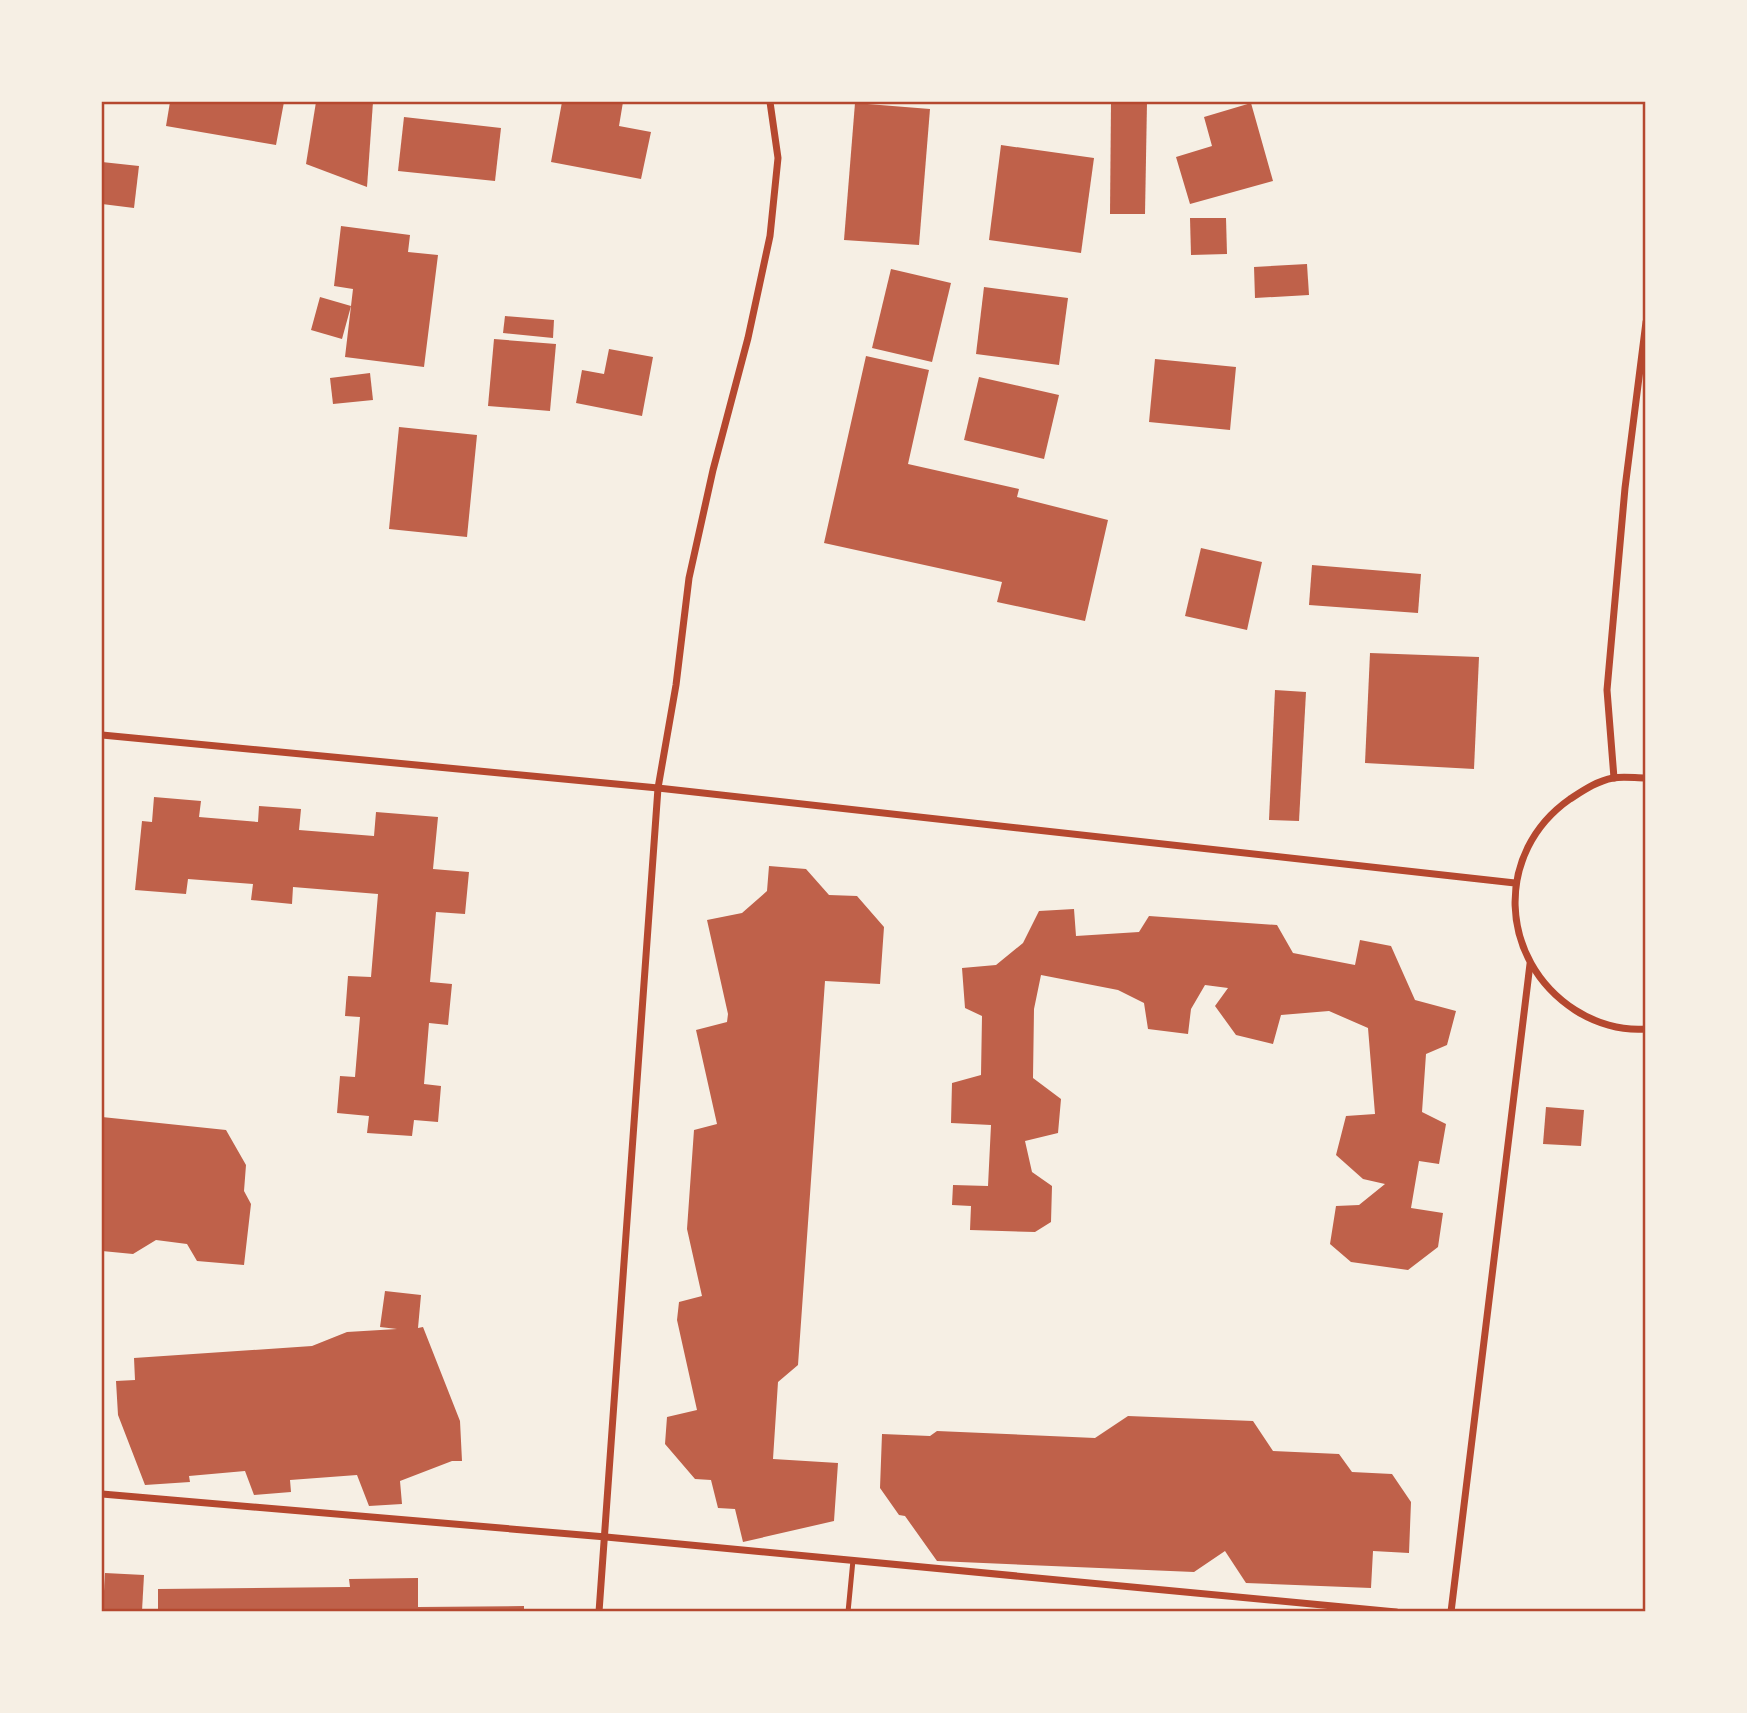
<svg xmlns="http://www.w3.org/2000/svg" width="1747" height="1713" viewBox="0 0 1747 1713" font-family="Poppins,sans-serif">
	<rect width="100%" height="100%" fill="#f6efe4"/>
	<!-- building -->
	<g fill="#bf614a">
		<path d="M170,102H284L276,145L166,126Z"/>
		<path d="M316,102H373L367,187L306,164Z"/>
		<path d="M562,102H623L619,126L651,132L641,179L551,162Z"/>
		<path d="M1111,102H1147L1145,214H1110Z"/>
		<path d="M855,103L930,109L919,245L844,240Z"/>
		<path d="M1251,103L1273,181L1190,204L1176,157L1212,146L1204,117Z"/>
		<path d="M404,117L501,128L495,181L398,171Z"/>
		<path d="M1001,145L1094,158L1081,253L989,240Z"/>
		<path d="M102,162L139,166L134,208L102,204Z"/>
		<path d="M1190,218H1226L1227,254L1191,255Z"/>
		<path d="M341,226L410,235L408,252L438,255L424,367L345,357L353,289L334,286Z"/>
		<path d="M1307,264L1309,295L1255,298L1254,267Z"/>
		<path d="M891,269L951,283L932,362L872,348Z"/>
		<path d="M984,287L1068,298L1059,365L976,354Z"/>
		<path d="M320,297L351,306L342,339L311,330Z"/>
		<path d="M505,316L554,320L553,338L503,333Z"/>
		<path d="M494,339L556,344L550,411L488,406Z"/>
		<path d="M609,349L653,357L642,416L576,403L582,370L604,374Z"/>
		<path d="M866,356L929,370L908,464L1019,489L1017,497L1108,520L1085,621L997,602L1002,582L824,543Z"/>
		<path d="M1155,359L1236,367L1230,430L1149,422Z"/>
		<path d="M370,373L373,400L333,404L330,378Z"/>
		<path d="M979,377L1059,395L1044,459L964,440Z"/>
		<path d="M399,427L477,435L467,537L389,529Z"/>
		<path d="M1201,548L1262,562L1247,630L1185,616Z"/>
		<path d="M1312,565L1421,574L1418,613L1309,605Z"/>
		<path d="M1370,653L1479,657L1474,769L1365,763Z"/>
		<path d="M1275,690L1306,692L1299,821L1269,820Z"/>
		<path d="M154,797L201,801L199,817L258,822L259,806L301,809L299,830L374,836L376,812L438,817L433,869L469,872L465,914L436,912L430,982L452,984L448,1025L429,1023L424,1084L441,1086L438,1122L414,1120L412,1136L367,1133L369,1116L337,1113L340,1076L355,1077L360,1017L345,1016L348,976L371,977L378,894L293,887L292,904L251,900L253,884L188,879L186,894L135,890L142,821L152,822Z"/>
		<path d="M769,866L806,869L829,895L857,896L884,927L880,984L825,981L798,1365L778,1382L773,1459L838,1463L834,1521L743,1542L735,1509L718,1508L711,1480L695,1479L665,1444L667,1417L697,1410L677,1320L679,1302L702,1296L687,1229L694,1130L717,1124L696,1030L727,1022L728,1014L707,920L742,913L767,891Z"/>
		<path d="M1074,909L1076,936L1139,932L1149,916L1277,925L1293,953L1355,965L1360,940L1391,946L1415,1000L1456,1011L1447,1045L1426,1054L1422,1112L1446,1124L1439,1164L1419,1161L1411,1208L1443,1213L1438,1247L1408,1270L1351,1262L1330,1244L1336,1206L1359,1205L1385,1184L1363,1179L1336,1155L1346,1116L1375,1114L1368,1028L1329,1011L1281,1015L1273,1044L1236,1035L1215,1006L1228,988L1205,985L1191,1009L1188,1034L1148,1029L1144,1003L1118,990L1041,975L1034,1009L1033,1078L1061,1099L1058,1133L1025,1141L1032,1172L1052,1186L1051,1222L1035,1232L970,1230L971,1206L952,1205L953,1185L988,1186L991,1125L951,1123L952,1083L981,1075L982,1016L965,1008L962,968L996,965L1023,943L1039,911Z"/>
		<path d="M1546,1107L1584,1110L1581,1146L1543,1144Z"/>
		<path d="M102,1117L226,1130L246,1165L244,1191L251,1204L244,1265L197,1261L187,1244L156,1240L133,1254L102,1251Z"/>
		<path d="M385,1291L421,1295L418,1328L423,1327L460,1421L462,1461H452L400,1481L402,1504L369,1506L357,1475L290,1480L291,1492L254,1495L245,1471L189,1476L190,1482L145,1485L118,1415L116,1381L135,1380L134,1358L312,1346L347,1332L397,1329L380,1327Z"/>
		<path d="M1128,1416L1253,1421L1273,1451L1339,1454L1352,1472L1392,1474L1411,1502L1409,1553L1373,1551L1371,1588L1246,1583L1225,1551L1194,1572L937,1561L905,1516L899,1515L880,1488L882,1434L930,1436L937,1431L1095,1438Z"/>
		<path d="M105,1573L144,1575L142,1611L103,1609Z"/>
		<path d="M418,1578V1607L524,1606V1612H158V1589L350,1587L349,1579Z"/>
	</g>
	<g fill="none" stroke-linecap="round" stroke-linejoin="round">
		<!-- service -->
		<path stroke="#b5482f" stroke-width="5" d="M848,1612L853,1560"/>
		<!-- minor -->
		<g stroke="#b5482f" stroke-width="7">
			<path d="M102,735L658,788L1515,883"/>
			<path d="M1614,778L1607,690L1625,488L1646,322"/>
			<path d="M1646,778C1635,778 1623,776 1613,778C1597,781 1584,790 1570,799C1494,852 1498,960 1575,1010C1595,1023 1621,1031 1646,1029"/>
			<path d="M102,1494L606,1537L1396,1612"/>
			<path d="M599,1612L658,788L676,685L689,578L713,470L748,338L770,236L778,158L770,102"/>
			<path d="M1451,1612L1530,964"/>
		</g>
	</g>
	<!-- border -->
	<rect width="1747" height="1713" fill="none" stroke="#f6efe4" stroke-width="206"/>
	<rect x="103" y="103" width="1541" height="1507" fill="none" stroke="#b5482f" stroke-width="2.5"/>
</svg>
